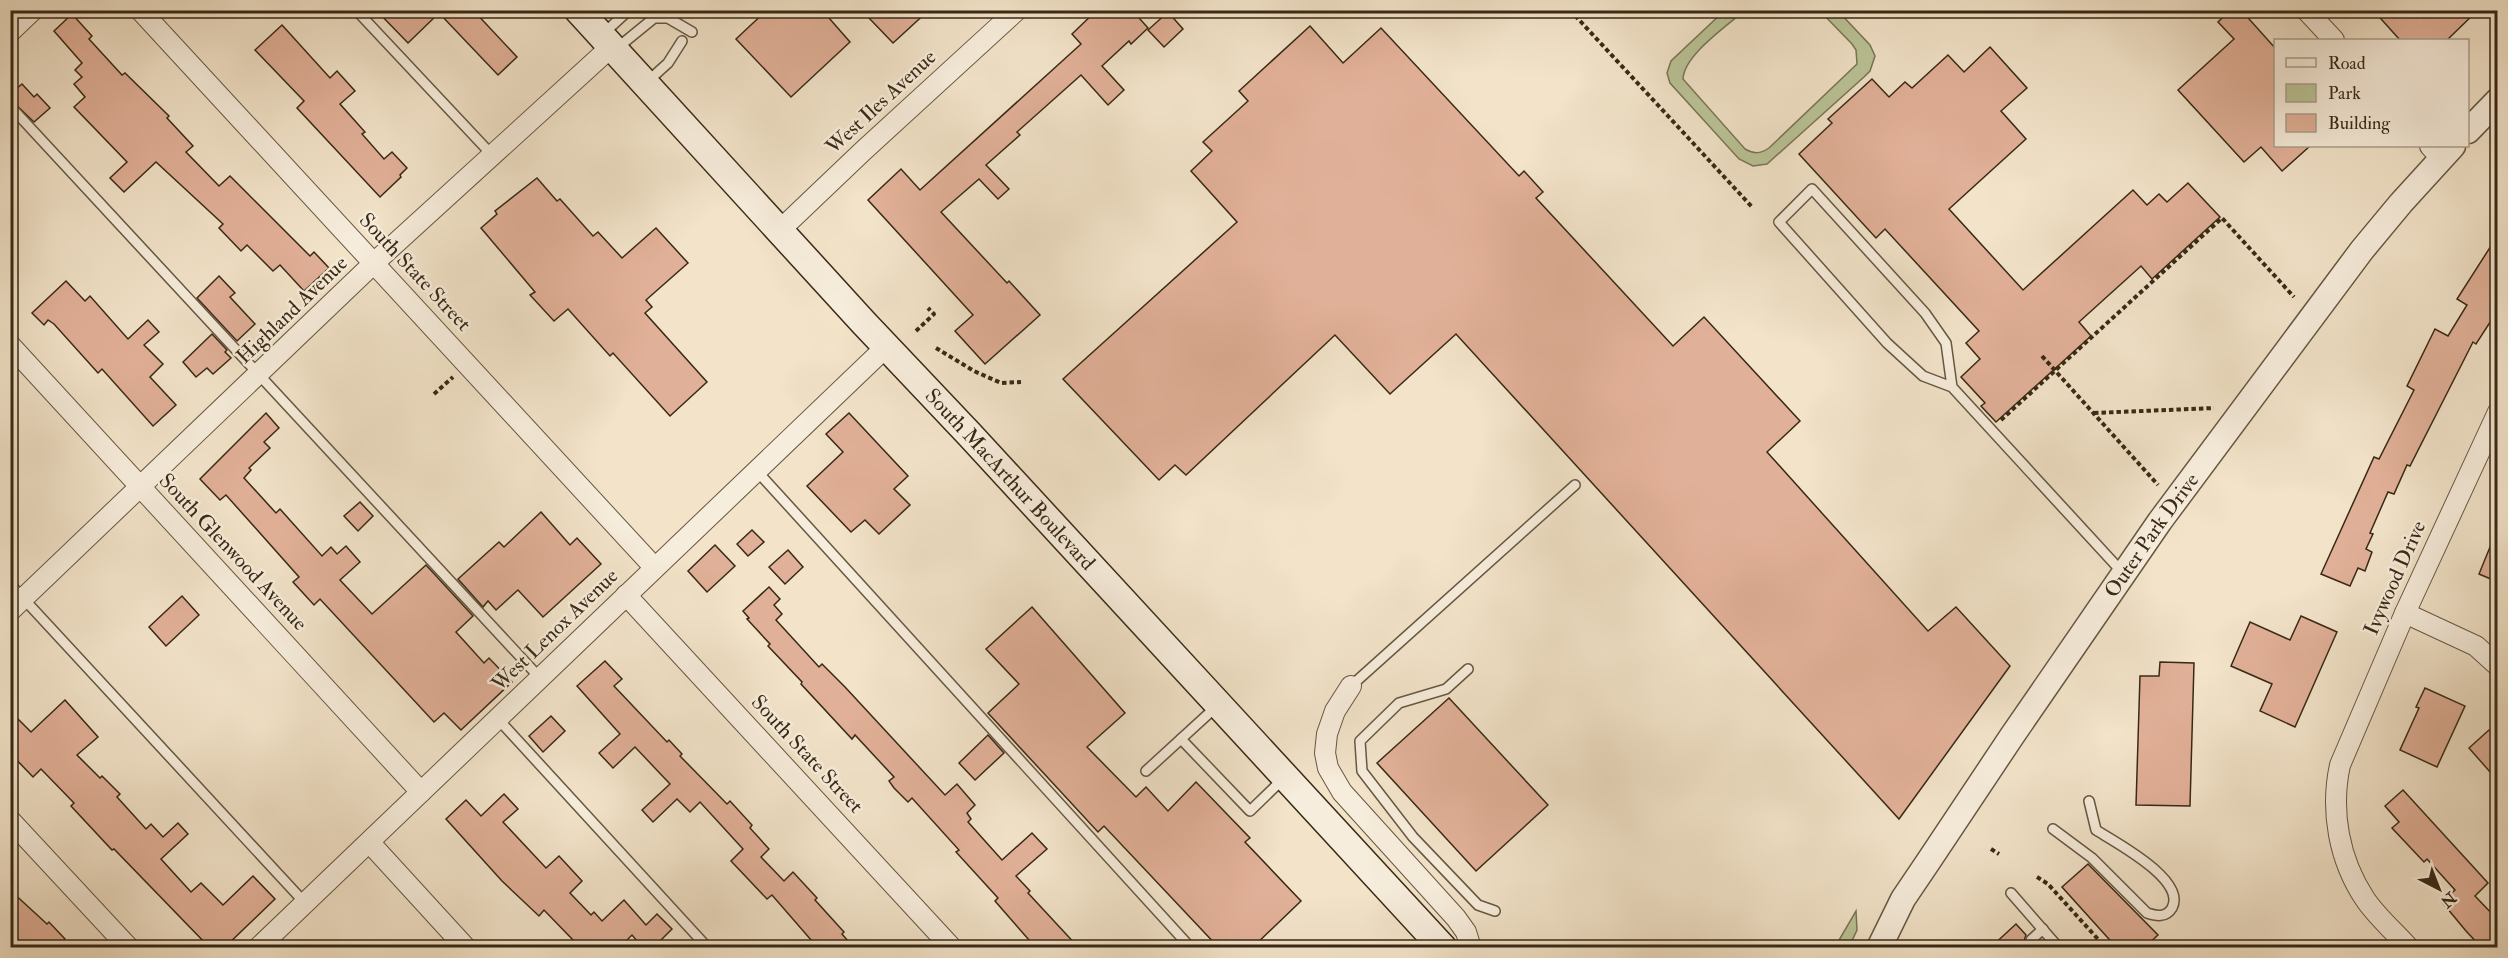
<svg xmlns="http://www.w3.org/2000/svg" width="2508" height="958" viewBox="0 0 2508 958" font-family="'IM FELL Double Pica',serif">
	<rect width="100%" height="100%" fill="#f2e3c9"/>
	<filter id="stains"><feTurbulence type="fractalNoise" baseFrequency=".00333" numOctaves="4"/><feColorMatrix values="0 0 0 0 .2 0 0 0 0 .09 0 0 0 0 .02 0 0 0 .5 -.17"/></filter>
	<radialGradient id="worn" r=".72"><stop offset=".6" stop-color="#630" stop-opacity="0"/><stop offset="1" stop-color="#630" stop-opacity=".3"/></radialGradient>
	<!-- green -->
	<g fill="#bac497" stroke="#797656" stroke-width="1.5">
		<path d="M1724,11H1744C1727,26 1684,55 1683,79L1745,149C1754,154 1760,154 1769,148L1857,64L1856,50L1852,44L1820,11H1838L1870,45L1875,56L1870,71L1864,77L1767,164L1753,166L1739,159L1670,83L1667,73L1671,61Z"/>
		<path d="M1856,911L1857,930L1849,947H1835Z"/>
	</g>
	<!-- building -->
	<g fill="#e1b098" stroke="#382915" stroke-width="1.5">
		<path d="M376,10H473L517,57L498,75L439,13L408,43Z"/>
		<path d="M767,10H822L850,42L791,97L736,39Z"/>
		<path d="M877,10H929L893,43L869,18Z"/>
		<path d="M1097,10H1132L1148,28L1131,44L1129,41L1102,66L1124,90L1108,105L1081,75L1017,132L1020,135L986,165L1009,189L998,199L979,179L941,212L1007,283L1009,281L1040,315L985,364L955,331L973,315L868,200L901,169L920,190L1081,44L1072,34Z"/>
		<path d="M2230,10H2241L2276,49V146H2310L2282,171L2261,147L2244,162L2178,90L2234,39L2218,22Z"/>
		<path d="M2373,10H2417L2424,18L2433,10H2478L2447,40H2400Z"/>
		<path d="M1168,12L1183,29L1164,47L1148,30Z"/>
		<path d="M72,14L92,36L89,39L122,75L125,73L169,116L167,118L193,146L186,152L219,186L230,176L310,256L314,252L329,268L304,291L280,265L273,271L247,245L241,251L219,228L223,224L156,162L124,192L110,178L127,162L74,107L85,97L74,84L82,77L75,70L82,63L54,31Z"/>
		<path d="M282,25L330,78L337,71L355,91L340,104L365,132L362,134L384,159L392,152L407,168L400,175L401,177L380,197L297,108L304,101L255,50Z"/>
		<path d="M1310,26L1343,63L1381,28L1519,176L1524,171L1543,192L1536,198L1673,346L1704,317L1800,421L1767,452L1928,631L1956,607L2010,666L1899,819L1456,334L1390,394L1335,335L1186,475L1175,465L1159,480L1063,379L1237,222L1191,171L1212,151L1203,142L1248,101L1239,91Z"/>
		<path d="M1990,47L2027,88L2001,111L2026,139L1949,209L2023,290L2133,190L2147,205L2159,194L2167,202L2188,183L2220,217L2152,279L2141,266L2079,322L2091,336L1996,422L1981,406L1985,403L1961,377L1980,359L1966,343L1979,331L1885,229L1876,238L1799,154L1832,123L1828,119L1872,79L1889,97L1905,82L1912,88L1948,55L1964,72Z"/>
		<path d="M22,84L34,97L37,94L50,108L34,122L10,99V94Z"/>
		<path d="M537,178L557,201L560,199L593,236L598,232L622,258L656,228L688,263L646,300L652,307L645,313L707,382L670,416L613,353L610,356L568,309L554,321L530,295L535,292L481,228L497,214L495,211Z"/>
		<path d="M2498,235V310L2476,344L2473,342L2410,466L2407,465L2394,494L2388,492L2370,533L2373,534L2366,549L2372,552L2365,571L2358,568L2350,586L2321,574L2374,457L2379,459L2414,390L2407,386L2435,329L2448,336L2467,305L2457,299Z"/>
		<path d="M219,276L235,293L230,297L255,324L237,341L197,298Z"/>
		<path d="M66,281L85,301L90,296L128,339L148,320L159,332L144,345L163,364L150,377L176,405L153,426L102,369L98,373L54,324L48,320L44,325L32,313Z"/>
		<path d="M212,334L227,350L225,352L231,358L213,374L207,368L196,377L183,362Z"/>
		<path d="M266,413L279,428L264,442L270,448L249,468L251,470L244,478L276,513L280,509L322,556L331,547L337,554L346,546L360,562L340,580L372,614L426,565L473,616L456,632L484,663L489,658L512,682L461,730L444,713L434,722L320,599L314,605L293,582L299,577L226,495L220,500L200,479Z"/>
		<path d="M849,413L908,476L894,489L910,505L879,534L865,520L851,532L807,486L843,452L826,434Z"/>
		<path d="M360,502L373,516L358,531L344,516Z"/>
		<path d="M541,512L570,545L577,538L601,564L543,617L518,590L496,610L488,601L483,607L458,579L499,542L504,547Z"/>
		<path d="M752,530L764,542L748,556L737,544Z"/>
		<path d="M2497,530H2498V582L2479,574Z"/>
		<path d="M715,545L735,566L707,592L688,571Z"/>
		<path d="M788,550L803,567L785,584L769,567Z"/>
		<path d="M769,587L780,599L774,605L782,614L776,620L819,667L822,664L845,687L945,795L957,784L975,805L967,813L971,819L968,822L1002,860L1032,833L1047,849L1016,876L1030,891L1028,893L1079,948H1036L995,901L998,898L956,852L959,850L912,798L908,802L894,788L889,781L894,777L855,735L852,739L801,684L802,682L768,646L770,644L747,619L749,618L743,611Z"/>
		<path d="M182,596L199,615L166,646L149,627Z"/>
		<path d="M1032,607L1125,713L1087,747L1136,797L1146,787L1168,811L1196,782L1250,838L1245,842L1301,901L1252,948H1219L1104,826L1098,832L988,713L1019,684L986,649Z"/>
		<path d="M2301,616L2337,632L2295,727L2260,711L2272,684L2231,666L2250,622L2290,640Z"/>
		<path d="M605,661L622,679L614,686L667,742L669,740L682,754L680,756L727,804L730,801L752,825L750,828L769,849L761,857L784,881L793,872L817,898L815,900L844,932L842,934L854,948H818L772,895L767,899L731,861L743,849L700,802L690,812L677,799L653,822L642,810L670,784L635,747L613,768L599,753L620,734L577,686Z"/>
		<path d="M2160,662L2194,663L2190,806L2136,805L2140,676H2159Z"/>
		<path d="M2425,688L2465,706L2437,767L2400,750L2419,708L2416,707Z"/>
		<path d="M1449,698L1548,805L1476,871L1377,763Z"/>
		<path d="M65,700L98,737L77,755L100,778L102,776L120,794L117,797L146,829L151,824L163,837L178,823L188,834L161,859L191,892L201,883L223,905L253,876L275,899L224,948H210L114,849L112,850L71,806L74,803L41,769L33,777L10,753V711L31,732Z"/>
		<path d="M551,716L565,731L543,752L529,736Z"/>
		<path d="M2489,730L2498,739V781L2469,748Z"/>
		<path d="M988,735L1004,753L975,780L959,763Z"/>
		<path d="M2403,790L2488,883L2475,896L2498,920V948H2482L2466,931L2442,902L2455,890L2427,859L2424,862L2392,828L2399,822L2385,806Z"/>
		<path d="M504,794L518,809L503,822L546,868L559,856L582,881L570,893L591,915L594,912L602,921L624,900L646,925L657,914L672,929L653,948H643L632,935L619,948H564L573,940L544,910L539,916L502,881L446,819L466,800L481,816Z"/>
		<path d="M2088,864L2158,935L2144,948H2117L2062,887Z"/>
		<path d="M10,890L47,924L49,922L65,939L56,948H26L10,931Z"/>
		<path d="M2016,924L2026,935L2024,941L2026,945H2035L2038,948H1990Z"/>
	</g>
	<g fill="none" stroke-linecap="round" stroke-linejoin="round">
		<!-- service casing -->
		<g stroke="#665842" stroke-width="12">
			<g id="service">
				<path d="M356,10L493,156"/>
				<path d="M604,33L629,10"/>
				<path d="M616,49L654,18H668L692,32"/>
				<path d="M647,82L668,63L682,41"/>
				<path d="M10,106L540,678"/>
				<path d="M1952,387L1946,343L1925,313L1812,189L1779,222L1887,343L1923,376L1952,387L2122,572"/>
				<path d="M756,470L1191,948"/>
				<path d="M10,584L305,903"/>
				<path d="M1468,669L1446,689L1399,703L1360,741L1362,771L1413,837L1478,905L1495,911"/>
				<path d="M1351,686L1575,485"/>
				<path d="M498,719L708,948"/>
				<path d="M1181,739L1250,811L1284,778"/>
				<path d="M1146,771L1217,706"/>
				<path d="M2053,829L2092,858L2147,913C2156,916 2166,918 2172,908C2187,880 2115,842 2096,830L2089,801"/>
				<path d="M2011,893L2059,948"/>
				<path d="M2031,940L2043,929"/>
			</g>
		</g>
		<!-- minor casing -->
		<g stroke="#665842" stroke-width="22">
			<g id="minor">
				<path d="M140,10L654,567"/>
				<path d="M2306,10L2334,40"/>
				<path d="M10,32L33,10"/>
				<path d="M2430,146L2441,158"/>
				<path d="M779,231L863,151L1017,10"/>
				<path d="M10,345L421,792"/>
				<path d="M626,595L952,948"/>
				<path d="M10,611L374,263L611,47"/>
				<path d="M2405,613L2476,646L2498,666"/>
				<path d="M1351,686L1335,711L1327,734L1325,753L1328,768L1342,792L1456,918L1466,932L1471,948"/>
				<path d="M10,820L129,948"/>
				<path d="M370,843L466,948"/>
				<path d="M258,948L886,347"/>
				<path d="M2409,948C2395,932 2377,917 2365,899C2339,860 2330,811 2340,765L2405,613L2498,412"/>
			</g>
		</g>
		<!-- tertiary casing -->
		<g stroke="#665842" stroke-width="27">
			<g id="tertiary">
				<path d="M2468,131L2498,100"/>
				<path id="s1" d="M1879,948L1903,899L1928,862L2012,736L2160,521L2362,250L2401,203L2453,146"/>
			</g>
		</g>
		<!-- secondary casing -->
		<g stroke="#382915" stroke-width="30">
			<g id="secondary">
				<path id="s2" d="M578,10L863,322L970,435L1443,948"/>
			</g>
		</g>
		<!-- path -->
		<g stroke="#382915" stroke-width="4" stroke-dasharray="4.5 3" stroke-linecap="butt">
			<path d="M1570,10L1753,208"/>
			<path d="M916,331L934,314L928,308"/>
			<path d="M936,348L974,371L1001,383L1021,382"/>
			<path d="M2042,356L2158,485"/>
			<path d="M434,394L453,377"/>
			<path d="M2094,413L2214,408"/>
			<path d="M2001,420L2222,218L2294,297"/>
			<path d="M1991,849L1999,854"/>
			<path d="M2037,877L2048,884L2106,948"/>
		</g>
		<!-- service -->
		<use href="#service" stroke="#f7eddc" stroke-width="9"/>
		<!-- minor -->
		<use href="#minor" stroke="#f7eddc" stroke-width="20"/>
		<!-- tertiary -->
		<use href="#tertiary" stroke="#f7eddc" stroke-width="24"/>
		<!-- secondary -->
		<use href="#secondary" stroke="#f7eddc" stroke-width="27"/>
	</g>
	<g text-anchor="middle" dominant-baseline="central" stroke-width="5" stroke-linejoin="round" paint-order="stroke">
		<!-- street labels -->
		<g font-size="21" fill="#382915" stroke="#f7eddc">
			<text transform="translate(881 102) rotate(-43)">West Iles Avenue</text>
			<text transform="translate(415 272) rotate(47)">South State Street</text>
			<text transform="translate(292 310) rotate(-44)">Highland Avenue</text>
			<text stroke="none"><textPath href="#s2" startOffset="638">South MacArthur Boulevard</textPath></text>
			<text stroke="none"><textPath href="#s1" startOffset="495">Outer Park Drive</textPath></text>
			<text transform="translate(233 552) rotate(47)">South Glenwood Avenue</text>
			<text transform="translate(2395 578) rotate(-66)">Ivywood Drive</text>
			<text transform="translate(555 630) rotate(-44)">West Lenox Avenue</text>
			<text transform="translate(807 754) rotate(47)">South State Street</text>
		</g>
	</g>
	<!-- margin -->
	<rect width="2508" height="958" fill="none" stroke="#f2e3c9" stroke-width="36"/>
	<rect x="12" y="12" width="2484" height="934" fill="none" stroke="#382915" stroke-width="3"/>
	<rect x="18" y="18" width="2472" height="922" fill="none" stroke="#382915" stroke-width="1.5"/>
	<!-- legend -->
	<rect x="2274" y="39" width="195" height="108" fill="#f7eddc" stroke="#ab9f8c" stroke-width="1.5"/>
	<rect x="2286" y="58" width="30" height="9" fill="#f7eddc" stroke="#ab9f8c" stroke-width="1.5"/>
	<text x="2328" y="69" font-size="18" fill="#382915">Road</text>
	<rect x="2286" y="84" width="30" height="18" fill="#bac497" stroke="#ab9f8c" stroke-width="1.5"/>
	<text x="2328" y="99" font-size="18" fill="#382915">Park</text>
	<rect x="2286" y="114" width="30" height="18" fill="#e1b098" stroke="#ab9f8c" stroke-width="1.5"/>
	<text x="2328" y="129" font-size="18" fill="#382915">Building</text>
	<!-- north arrow -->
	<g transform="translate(2439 889) rotate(138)" stroke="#f7eddc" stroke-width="4.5" paint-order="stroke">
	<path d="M0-4.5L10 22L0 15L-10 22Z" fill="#382915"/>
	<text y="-9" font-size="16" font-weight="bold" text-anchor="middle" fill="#382915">N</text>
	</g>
	<rect width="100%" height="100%" filter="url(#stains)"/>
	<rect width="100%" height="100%" fill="url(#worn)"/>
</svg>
